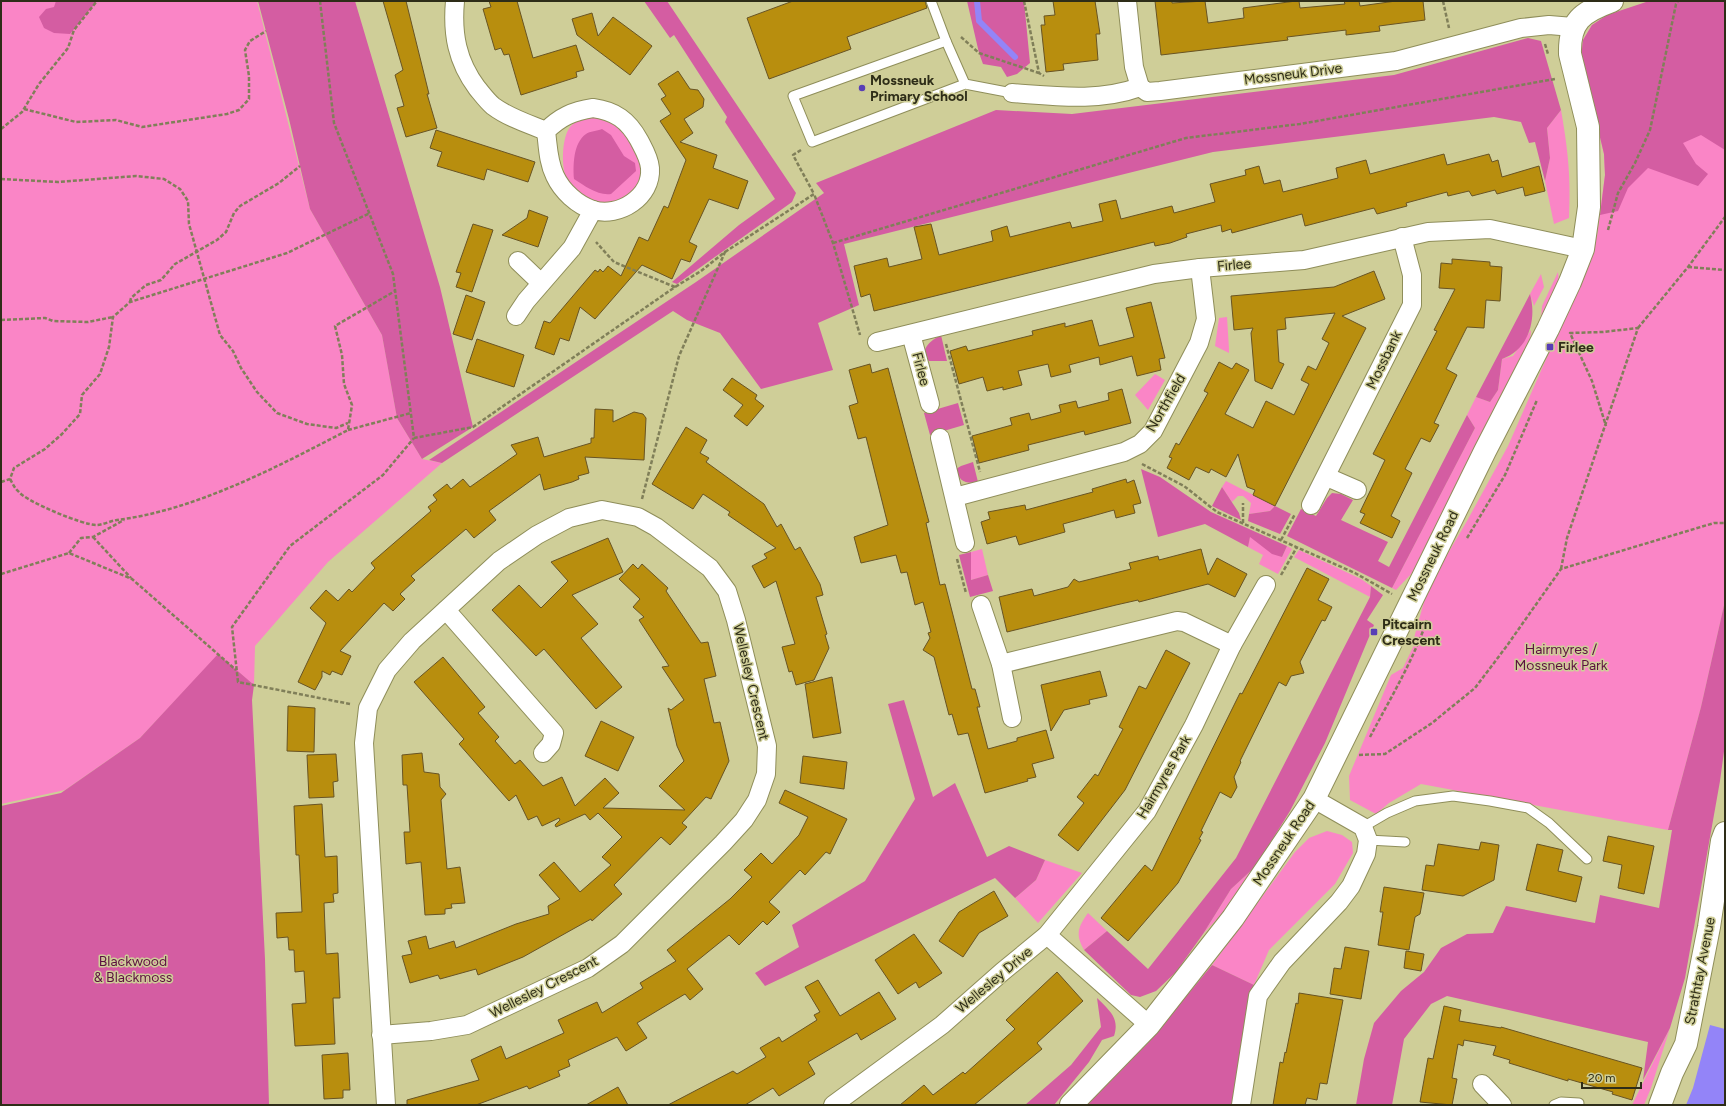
<svg xmlns="http://www.w3.org/2000/svg" width="1726" height="1106" viewBox="0 0 1726 1106" font-family="Figtree,sans-serif">
	<rect width="100%" height="100%" fill="#cfce98"/>
	<!-- green -->
	<g fill="#fa85c6">
		<path d="M1,1H257L310,209L382,335L397,418L422,459L442,463L328,562L255,646L254,685L218,655L140,738L65,790L1,804Z"/>
		<path d="M1725,1V601L1701,707L1668,830L1421,784L1389,803L1376,814L1350,800L1349,776L1391,675L1403,668L1415,643L1414,638L1428,587L1467,521L1508,446L1582,277L1597,236L1605,175L1604,154L1581,57L1583,40L1592,25Z"/>
		<path d="M1561,110C1568,150 1571,177 1569,218L1554,224L1545,181L1550,158L1547,128Z"/>
		<path d="M588,116C598,116 606,118 614,123C621,127 639,156 641,163C641,168 641,174 640,178C636,186 633,196 625,201C608,210 578,199 568,183C561,170 561,139 570,127C574,122 583,119 588,116Z"/>
		<path d="M1558,272L1559,283L1541,319L1542,306Z"/>
		<path d="M1541,274L1544,287L1534,306L1530,294Z"/>
		<path d="M1227,317L1229,349V353L1215,346L1219,318Z"/>
		<path d="M1531,330L1530,343L1413,572L1396,590L1392,588L1475,428L1467,415L1476,397L1490,402L1498,390L1502,359L1513,356Z"/>
		<path d="M1155,374L1165,380L1148,410L1135,395Z"/>
		<path d="M1226,481L1275,506L1270,511L1249,514L1251,503L1243,496H1238L1232,502L1222,487Z"/>
		<path d="M1250,536L1282,557L1287,546L1292,549L1278,574L1259,564L1263,555L1248,547Z"/>
		<path d="M982,549L988,575L971,580V552Z"/>
		<path d="M1299,550L1361,579L1371,586L1370,597L1294,557Z"/>
		<path d="M1327,831L1342,835L1352,842L1353,853L1335,884L1269,950L1254,985L1212,965L1295,852L1309,838Z"/>
		<path d="M1045,860L1082,873L1038,923L1015,898L1036,880Z"/>
		<path d="M1256,866L1235,900L1203,934L1231,889Z"/>
		<path d="M1088,913L1107,931L1084,950C1075,934 1078,927 1088,913Z"/>
		<path d="M1670,1028L1651,1088L1644,1105H1632Z"/>
	</g>
	<!-- forest -->
	<g fill="#d45da2">
		<path d="M56,1H97L70,34L54,33L44,28L39,17L46,9L54,7Z"/>
		<path d="M258,1H355L440,287L473,427L422,459L397,418L382,335L310,209L289,119Z"/>
		<path d="M644,1H667L796,193L792,202L677,284L672,282L739,225L775,199L725,122L727,117L674,35L670,38Z"/>
		<path d="M967,1H1024L1030,63L1017,74L1007,77L1001,67L983,64L979,53Z"/>
		<path d="M1649,1H1725V150L1701,135L1683,143L1696,164L1708,174L1698,186L1648,168L1628,188L1618,211L1600,215L1605,175L1604,154L1581,57L1583,40L1592,25L1607,15Z"/>
		<path d="M1528,38L1541,41L1561,110L1547,128L1550,158L1545,181L1535,142L1529,143L1521,122L1494,117L1213,152L844,244L859,305L818,323L833,370L761,389L720,333L687,320L673,311L442,463L429,460L696,282L824,193L816,183L996,110L1072,114L1394,75Z"/>
		<path d="M602,129L611,135L624,156L635,163L636,171L611,194C598,196 585,186 574,179C573,166 573,143 586,134C590,131 597,131 602,129Z"/>
		<path d="M1530,294C1537,319 1529,350 1502,359L1498,390L1490,402L1476,397Z"/>
		<path d="M941,335L947,361H929C917,351 931,340 941,335Z"/>
		<path d="M958,403L964,425L930,435L924,413Z"/>
		<path d="M1467,415L1475,428L1392,588L1287,536L1301,509L1316,516L1327,498L1332,493L1341,494L1353,500L1341,520L1388,542L1378,561L1389,567Z"/>
		<path d="M973,462L978,482C966,484 959,482 956,469L961,466Z"/>
		<path d="M1141,469L1160,477L1211,512L1287,546L1282,557L1272,554L1250,537L1248,547L1205,524L1158,537Z"/>
		<path d="M1222,487L1239,513L1241,520L1212,506Z"/>
		<path d="M1275,506L1291,514L1280,534L1248,521L1249,514L1270,511Z"/>
		<path d="M971,552V580L988,575L993,591L970,597L959,555Z"/>
		<path d="M1371,586L1383,595L1367,620L1374,625L1325,743L1290,811L1256,866L1231,889L1203,934L1176,972L1156,991L1140,997L1131,995L1084,950L1107,931L1148,969L1236,858L1370,597Z"/>
		<path d="M1725,601V744L1720,781L1685,978L1670,1028L1643,1080L1648,1042L1447,996L1431,1004L1404,1039L1392,1105H1356L1364,1059L1374,1023L1401,991L1424,972L1441,948L1467,934L1493,933L1506,906L1595,923L1600,895L1659,908L1672,830H1668L1701,707Z"/>
		<path d="M218,654L254,685L252,700L265,959L269,1105H1V806L61,793L140,738Z"/>
		<path d="M904,700L933,797L955,783L987,857L1009,846L1045,860L1036,880L1015,898L995,878L765,986L755,973L799,947L792,925L865,881L915,799L888,704Z"/>
		<path d="M1212,965L1254,985L1232,1105H1087L1147,1044Z"/>
		<path d="M1097,998C1109,1010 1120,1018 1114,1036L1102,1040L1089,1062L1054,1105H1025L1071,1065L1101,1027Z"/>
	</g>
	<!-- water -->
	<path fill="#9384f8" d="M1710,1025L1725,1029V1105H1686L1693,1088Z"/>
	<g fill="none" stroke-linecap="round" stroke-linejoin="round">
		<!-- stream -->
		<path stroke="#9384f8" stroke-width="6" d="M977,1L979,21L1015,57"/>
	</g>
	<!-- building -->
	<g fill="#b88e0e" stroke="#685424">
		<path d="M383,1H406L429,94H427L437,128L406,137L397,108L404,106L395,75L403,70Z"/>
		<path d="M489,1H517L533,58L576,45L584,70L576,72L577,77L521,95L509,54L504,55L501,48L495,50L483,9L491,7Z"/>
		<path d="M793,1H925L927,8L847,37L851,49L769,79L747,18Z"/>
		<path d="M1053,1H1095L1100,34H1096L1098,60L1063,64L1064,70L1046,72L1041,25H1045L1044,16L1055,15Z"/>
		<path d="M1155,1H1172V3L1205,1L1208,23L1244,18L1243,8L1296,1H1299L1300,8L1345,4L1344,1H1359L1360,6L1396,1H1423L1425,20L1379,26L1380,31L1346,35V30L1287,37L1288,40L1161,55Z"/>
		<path d="M592,13L598,36L613,17L652,46L630,75L577,35L572,19Z"/>
		<path d="M678,71L690,89L698,90L704,99L703,107L684,119L693,133L680,142L717,155L713,168L748,181L738,209L709,199L689,242L697,246L690,262L681,259L672,279L642,265L595,319L580,307L569,341L560,338L554,355L535,348L544,321L550,323L595,270L598,272L600,269L603,272L608,266L621,276L639,237L648,241L664,206L668,208L686,160L660,121L671,114L661,99L666,96L658,84Z"/>
		<path d="M436,130L535,162L528,182L487,169L484,180L437,166L442,152L430,148Z"/>
		<path d="M1444,154L1447,165L1489,154L1492,162L1498,160L1502,177L1539,166L1545,191L1525,196L1523,187L1497,194L1495,190L1472,196L1469,191L1448,196L1447,192L1406,203L1407,206L1377,214L1374,208L1305,226L1302,214L1232,233L1231,229L1222,232L1221,225L1186,234L1187,237L1170,243L1155,246L1154,242L874,311L870,294L861,297L854,266L887,258L889,267L922,259L914,227L931,224L939,255L993,241L991,231L1007,226L1010,237L1070,222L1072,228L1103,221L1099,204L1116,200L1121,219L1172,206L1174,213L1215,202L1210,184L1246,175L1245,170L1259,166L1264,184L1280,180L1283,192L1338,178L1336,168L1366,160L1370,174Z"/>
		<path d="M529,210L548,217L538,247L502,235L527,218Z"/>
		<path d="M473,224L493,230L472,292L456,287L461,273L456,272Z"/>
		<path d="M1452,259L1490,262V266L1502,267L1500,301L1486,300L1484,328L1467,327L1446,369L1457,375L1434,423L1439,425L1430,442L1421,438L1405,469L1412,473L1391,516L1400,521L1392,538L1360,523L1365,514L1360,512L1385,460L1373,454L1437,331L1434,330L1455,289L1439,288L1441,263L1452,264Z"/>
		<path d="M1374,271L1385,299L1342,316L1366,328L1275,506L1253,495L1255,490L1247,487L1238,454L1226,477L1211,469L1209,473L1196,467L1189,480L1167,468L1172,458L1169,457L1176,443L1179,445L1208,393L1204,391L1219,362L1232,369L1236,363L1249,370L1225,414L1253,428L1266,401L1294,415L1309,384L1301,380L1308,366L1316,370L1329,343L1322,339L1335,313L1285,318L1286,329L1277,330L1279,362L1284,364L1272,389L1255,381L1251,333L1253,328L1234,330L1231,296L1334,287Z"/>
		<path d="M466,295L485,302L472,340L453,334Z"/>
		<path d="M1151,302L1165,358L1159,359L1161,370L1137,376L1132,356L1100,365L1099,357L1069,365L1071,372L1051,377L1048,364L1018,371L1022,385L1003,390V387L987,391L983,377L959,384L950,351L966,346L968,351L1033,335L1032,331L1065,323V327L1092,320L1099,346L1134,337L1126,308Z"/>
		<path d="M477,339L524,355L514,387L466,372Z"/>
		<path d="M870,364L872,373L888,368L929,522L926,523L940,585L945,584L972,689H975L980,707H977L988,749L1017,741V738L1046,730L1054,758L1032,764L1036,777L1027,779L1028,781L985,793L968,733L958,735L952,714L949,715L934,657L923,650L930,638L928,633L931,632L923,602L915,605L907,572L901,573L896,555L861,563L854,537L888,525L866,437L858,439L849,406L858,403L849,370Z"/>
		<path d="M732,378L757,395L755,399L764,406L747,426L734,416L743,405L723,390Z"/>
		<path d="M1122,389L1131,423L1085,435L1084,431L1028,445L1029,450L979,463L972,436L1012,425L1010,418L1029,413L1031,420L1061,412L1059,405L1076,401L1078,408L1109,400L1108,393Z"/>
		<path d="M595,409L613,410V422L634,412L643,414L646,418L644,460L585,457L589,473L578,476L579,479L572,482L544,490L540,474L489,511L496,520L474,538L466,529L411,576L415,580L400,594L405,599L393,611L384,603L340,651L351,656L342,675L332,671L330,675L322,671V677L315,690L298,682L326,623L310,608L326,590L338,601L349,589L352,592L375,568L371,563L431,511L428,507L437,500L433,495L447,484L451,489L463,479L470,487L517,454L511,445L538,437L544,457L591,443V438H594Z"/>
		<path d="M686,427L707,440L700,453L709,458L706,462L764,504L777,527L781,524L795,550L800,547L820,584L823,595L816,597L827,634L825,635L829,648L814,680L796,685L792,671L789,672L782,647L795,644L776,581L764,588L752,566L767,558L764,554L776,548L728,515L730,512L703,494L693,509L652,484Z"/>
		<path d="M1126,479L1127,483L1134,480L1141,503L1133,505L1135,513L1116,518L1114,510L1089,517L1063,524L1065,532L1019,545L1016,536L987,544L981,522L990,519L988,512L1025,505L1026,510L1093,492L1092,489Z"/>
		<path d="M608,538L623,572L572,595L598,624L581,638L622,687L596,709L544,649L536,656L492,610L519,585L541,608L568,581L551,562Z"/>
		<path d="M1201,549L1208,575L1217,558L1247,574L1235,597L1208,584L1139,602L1138,600L1116,605L1007,632L999,597L1032,589L1034,596L1068,587L1074,579L1079,582L1131,569L1129,563L1158,556L1159,560Z"/>
		<path d="M633,564L638,569L642,564L668,588L666,591L701,643L708,642L716,676L704,679L714,723L720,722L729,761L711,799L706,797L682,823L687,827L670,845L661,837L614,885L622,894L592,921L591,919L523,957L478,975L476,969L440,979L438,975L410,983L402,956L412,954L408,941L426,936L429,949L454,941L456,948L516,924L549,914L548,906L560,899L539,875L554,862L580,892L611,865L602,857L622,837L598,813L590,820L585,814L556,827L555,825L560,820L559,818L542,826L537,816L528,820L516,795L509,801L459,744L464,739L414,682L443,657L485,707L478,713L499,737L495,741L515,764L520,760L543,786L562,777L575,806L605,778L619,793L603,808L685,810L659,786L684,761L677,746L668,708L671,710L684,700L662,667L669,666L639,620L644,617L633,607L640,599L619,579Z"/>
		<path d="M1307,568L1329,579L1318,600L1332,607L1325,621L1322,620L1300,662L1304,673L1291,676L1286,686L1279,682L1240,761L1241,762L1234,777L1237,787L1231,798L1220,792L1201,831L1203,832L1199,839L1201,840L1178,883L1128,941L1101,918L1145,865L1152,871L1240,693L1242,694Z"/>
		<path d="M1166,650L1190,663L1125,790L1078,851L1058,835L1084,803L1077,797L1095,774L1098,776L1123,729L1119,727L1139,686L1146,689Z"/>
		<path d="M1100,671L1107,696L1089,700L1090,704L1064,710L1051,731L1041,685Z"/>
		<path d="M832,677L841,733L813,738L805,684Z"/>
		<path d="M288,706L315,708L314,752L287,751Z"/>
		<path d="M601,721L634,737L618,771L585,756Z"/>
		<path d="M422,753L424,772L439,774L440,787L446,794L441,800L447,869L460,867L465,903L451,904L452,908L445,909V914L425,915L421,862L406,864L404,832H410L407,785H403L402,755Z"/>
		<path d="M336,754L338,781L333,782L334,797L309,798L307,755Z"/>
		<path d="M803,756L847,762L844,789L800,783Z"/>
		<path d="M785,790L847,819L830,854L826,852L805,875L800,870L769,902L780,912L767,925L763,921L739,945L729,935L687,969L703,989L690,1000L685,994L637,1023L647,1038L626,1051L617,1037L568,1060L570,1066L558,1071L560,1076L529,1089L527,1086L476,1105H407V1100L479,1080L471,1060L501,1046L506,1059L564,1033L558,1020L597,1002L602,1013L643,988L640,983L676,961L667,950L730,899L752,877L744,870L761,853L772,864L799,835L808,817L779,803Z"/>
		<path d="M322,804L325,857L337,856L338,893L333,894L334,902L324,903L326,954L338,953L340,998H333L335,1044L295,1046L292,1004L306,1003L304,971L295,972L294,950H289L288,937L277,938L276,913L302,912L299,855H296L294,806Z"/>
		<path d="M1608,836L1654,846L1644,894L1618,888L1622,865L1603,861Z"/>
		<path d="M1481,842L1499,845L1494,880L1463,896L1422,890L1426,865L1434,866L1438,844L1479,850Z"/>
		<path d="M1537,844L1563,850L1558,871L1582,877L1576,902L1526,890Z"/>
		<path d="M1384,887L1424,893L1420,914L1415,917L1409,950L1378,945L1383,912H1380Z"/>
		<path d="M994,891L1008,916L979,933L963,957L939,941L959,912Z"/>
		<path d="M914,934L942,973L919,988L916,982L898,994L875,960Z"/>
		<path d="M1345,947L1369,951L1361,999L1330,994L1334,968L1341,969Z"/>
		<path d="M1406,951L1424,954L1421,971L1404,968Z"/>
		<path d="M1057,972L1083,1001L1037,1043L1042,1049L974,1105H900L924,1085L933,1095L963,1072L965,1074L1015,1029L1006,1020Z"/>
		<path d="M818,980L840,1016L879,992L896,1019L861,1040L857,1033L808,1062L815,1074L779,1096L773,1088L745,1105H668L733,1071L737,1074L766,1057L760,1048L779,1037L782,1042L817,1020L814,1015L820,1012L805,987Z"/>
		<path d="M1299,993L1343,1000L1327,1084L1320,1083L1317,1100L1307,1098L1305,1105H1273L1280,1062L1283,1063L1285,1052L1286,1053L1296,1003L1298,1004Z"/>
		<path d="M1444,1006L1461,1010L1459,1021L1501,1028V1027L1642,1068L1632,1100L1612,1094L1613,1092L1568,1079V1081L1509,1063L1510,1060L1493,1055L1496,1046L1464,1040L1463,1046L1458,1044L1452,1078L1457,1079L1452,1105L1420,1102L1428,1058L1433,1059Z"/>
		<path d="M348,1053L350,1090H343V1098L324,1099L322,1055Z"/>
		<path d="M618,1087L628,1105H586Z"/>
	</g>
	<g fill="none" stroke-linecap="round" stroke-linejoin="round">
		<!-- service casing -->
		<g stroke="#8f8e5a" stroke-width="11">
			<g id="service">
				<path d="M931,1L946,41"/>
				<path d="M965,84L946,41L793,96L812,142L965,84L1012,93"/>
				<path d="M1363,827L1387,813L1415,801L1453,796L1490,801L1528,808L1549,823L1587,859"/>
				<path d="M1368,840L1405,842"/>
				<path d="M1554,1105L1561,1102L1579,1103"/>
			</g>
		</g>
		<!-- minor casing -->
		<g stroke="#8f8e5a" stroke-width="20">
			<g id="minor">
				<path d="M455,1C452,34 457,61 477,88C482,94 487,101 493,106C509,118 529,124 546,131"/>
				<path d="M1127,1L1134,67L1140,87"/>
				<path d="M1012,93C1055,96 1099,102 1140,87L1147,92L1160,91L1396,61L1521,28L1549,25L1573,27"/>
				<path d="M593,108C615,111 628,120 639,140C643,148 649,157 650,168C652,197 619,218 593,210C577,205 562,191 555,176C548,162 548,146 546,131C560,117 573,111 593,108Z"/>
				<path d="M518,261L541,283"/>
				<path d="M516,316L526,301L572,248L593,210"/>
				<path d="M911,334L930,404"/>
				<path d="M877,342L1154,274L1200,268L1304,260L1428,232L1490,229L1583,249"/>
				<path d="M940,438L965,543"/>
				<path d="M1327,477L1357,490"/>
				<path d="M955,497L1124,452L1140,444L1153,431L1199,343L1206,319L1200,268"/>
				<path d="M1311,505L1412,305V275L1402,237"/>
				<path d="M981,605L1001,664L1012,718"/>
				<path d="M446,610L554,733L551,744L543,753"/>
				<path d="M1232,645L1266,585"/>
				<path d="M1047,935L1149,1025"/>
				<path d="M381,1035L431,1031L467,1025L588,968L622,944L723,843L744,820L757,800L766,774L767,746L736,620L727,591L710,568L656,527L638,517L602,510L569,518L537,535L499,561L412,641L387,670L368,708L364,743L386,1105"/>
				<path d="M1482,1084L1502,1105"/>
				<path d="M833,1105L942,1025L1002,972L1047,935L1147,811L1194,725L1232,645L1184,622L1177,621L1001,664"/>
				<path d="M1241,1105L1258,996L1282,962L1339,902L1351,886L1366,854L1368,840L1363,827L1314,799"/>
			</g>
		</g>
		<!-- tertiary casing -->
		<g stroke="#8f8e5a" stroke-width="24">
			<g id="tertiary">
				<path d="M1071,1105L1149,1025L1233,918L1314,799L1485,451L1548,329L1570,282L1583,249L1589,207L1588,127L1570,54C1569,21 1582,12 1612,1"/>
				<path d="M1660,1105L1672,1073L1686,1044L1709,927L1722,841L1725,833"/>
			</g>
		</g>
		<!-- path -->
		<g stroke="#807f59" stroke-width="2.5" stroke-dasharray="4 2" stroke-linecap="butt">
			<path d="M320,1L334,123L393,274L414,438L473,427L675,287L614,262L596,242"/>
			<path d="M1024,1L1039,73L1044,76"/>
			<path d="M1443,1L1449,28"/>
			<path d="M961,37L979,53L1039,73"/>
			<path d="M1545,44L1548,54"/>
			<path d="M24,109L76,122L116,120L142,127L227,114L239,110L249,99V76L245,50L250,41L266,31"/>
			<path d="M1,129L22,112L39,84L68,48L74,30L97,1"/>
			<path d="M801,150L793,155L814,194"/>
			<path d="M1,179L58,182L136,176L164,179L180,189L188,201L189,224L220,335L233,351L241,368L257,392L277,413L307,424L336,428L348,423"/>
			<path d="M1608,230L1618,193L1635,163L1650,130L1676,4L1678,1"/>
			<path d="M833,243L1186,138L1300,124L1555,79"/>
			<path d="M725,252L814,194L833,243L860,335"/>
			<path d="M1688,267L1725,270"/>
			<path d="M130,302L131,298L146,285L161,280L175,264L217,240L226,232L234,213L240,206L279,183L300,166"/>
			<path d="M1,320L45,318L53,321L88,322L113,317"/>
			<path d="M1638,328L1688,267L1725,217"/>
			<path d="M946,344L980,472"/>
			<path d="M348,430L411,413"/>
			<path d="M1142,464L1184,486L1217,512L1355,573L1392,594"/>
			<path d="M10,479C13,484 15,489 19,492C27,502 83,525 96,525C103,525 110,521 117,520C196,510 277,467 348,430L352,405L344,384L342,355L335,326L395,291"/>
			<path d="M1,482L10,479L14,468L45,449L62,434L80,414L82,395L100,374L109,347L113,317L130,302L287,253L370,213"/>
			<path d="M642,499L679,356L725,252L701,271L675,287"/>
			<path d="M1243,523V503"/>
			<path d="M93,537L131,578"/>
			<path d="M1467,538L1505,475L1537,400"/>
			<path d="M1281,540L1295,514"/>
			<path d="M69,553L81,538L93,537L124,520"/>
			<path d="M957,559L966,593"/>
			<path d="M1561,569L1567,538L1638,328L1603,332L1570,333L1592,381L1606,426"/>
			<path d="M1,574L69,553L132,579L236,670"/>
			<path d="M1281,575L1297,547"/>
			<path d="M350,704L238,682L232,627L290,546L383,475L414,438"/>
			<path d="M1370,737C1390,699 1413,661 1427,620"/>
			<path d="M1359,755L1385,754L1432,723L1475,688L1506,647L1561,569L1714,523H1725"/>
		</g>
		<!-- service -->
		<use href="#service" stroke="#fff" stroke-width="9"/>
		<!-- minor -->
		<use href="#minor" stroke="#fff" stroke-width="18"/>
		<!-- tertiary -->
		<use href="#tertiary" stroke="#fff" stroke-width="22"/>
	</g>
	<!-- markers -->
	<g fill="#583eb6" stroke="#cfce98" stroke-width="1.5">
		<circle cx="862" cy="88" r="4"/>
		<rect x="1546" y="343" width="8" height="8" rx="2"/>
		<rect x="1370" y="628" width="8" height="8" rx="2"/>
	</g>
	<g text-anchor="middle" dominant-baseline="central" stroke-width="3" stroke-linejoin="round" paint-order="stroke">
		<!-- street labels -->
		<g font-size="14" fill="#2e2d18" stroke="#cfce98">
			<text transform="translate(1293 74) rotate(-7)">Mossneuk Drive</text>
			<text transform="translate(1234 265) rotate(-5)">Firlee</text>
			<text transform="translate(1384 360) rotate(-64)">Mossbank</text>
			<text transform="translate(921 369) rotate(75)">Firlee</text>
			<text transform="translate(1166 403) rotate(-60)">Northfield</text>
			<text transform="translate(1433 556) rotate(-64)">Mossneuk Road</text>
			<text transform="translate(751 682) rotate(77)">Wellesley Crescent</text>
			<text transform="translate(1164 777) rotate(-60)">Hairmyres Park</text>
			<text transform="translate(1284 843) rotate(-56)">Mossneuk Road</text>
			<text transform="translate(1700 971) rotate(-79)">Strathtay Avenue</text>
			<text transform="translate(994 980) rotate(-40)">Wellesley Drive</text>
			<text transform="translate(544 987) rotate(-27)">Wellesley Crescent</text>
		</g>
		<!-- poi labels -->
		<g font-size="14" font-weight="bold" fill="#2e2d18" stroke="#cfce98" text-anchor="start">
			<text x="870" y="80">Mossneuk<tspan x="870" dy="16">Primary School</tspan></text>
			<text x="1558" y="347">Firlee</text>
			<text x="1382" y="624">Pitcairn<tspan x="1382" dy="16">Crescent</tspan></text>
		</g>
		<!-- park labels -->
		<g font-size="14" fill="#5c1040" stroke="#cfce98">
			<text x="1561" y="649">Hairmyres /<tspan x="1561" dy="16">Mossneuk Park</tspan></text>
			<text x="133" y="961">Blackwood<tspan x="133" dy="16">&amp; Blackmoss</tspan></text>
		</g>
	</g>
	<!-- border -->
	<rect width="1726" height="1106" fill="none" stroke="#2e2d18" stroke-width="4"/>
	<!-- scale -->
	<path d="M1582 1082v6h59v-6" fill="none" stroke="#2e2d18" stroke-width="2"/>
	<text x="1588" y="1082" font-size="12" fill="#2e2d18" stroke="#cfce98" stroke-width="3" paint-order="stroke">20 m</text>
</svg>
